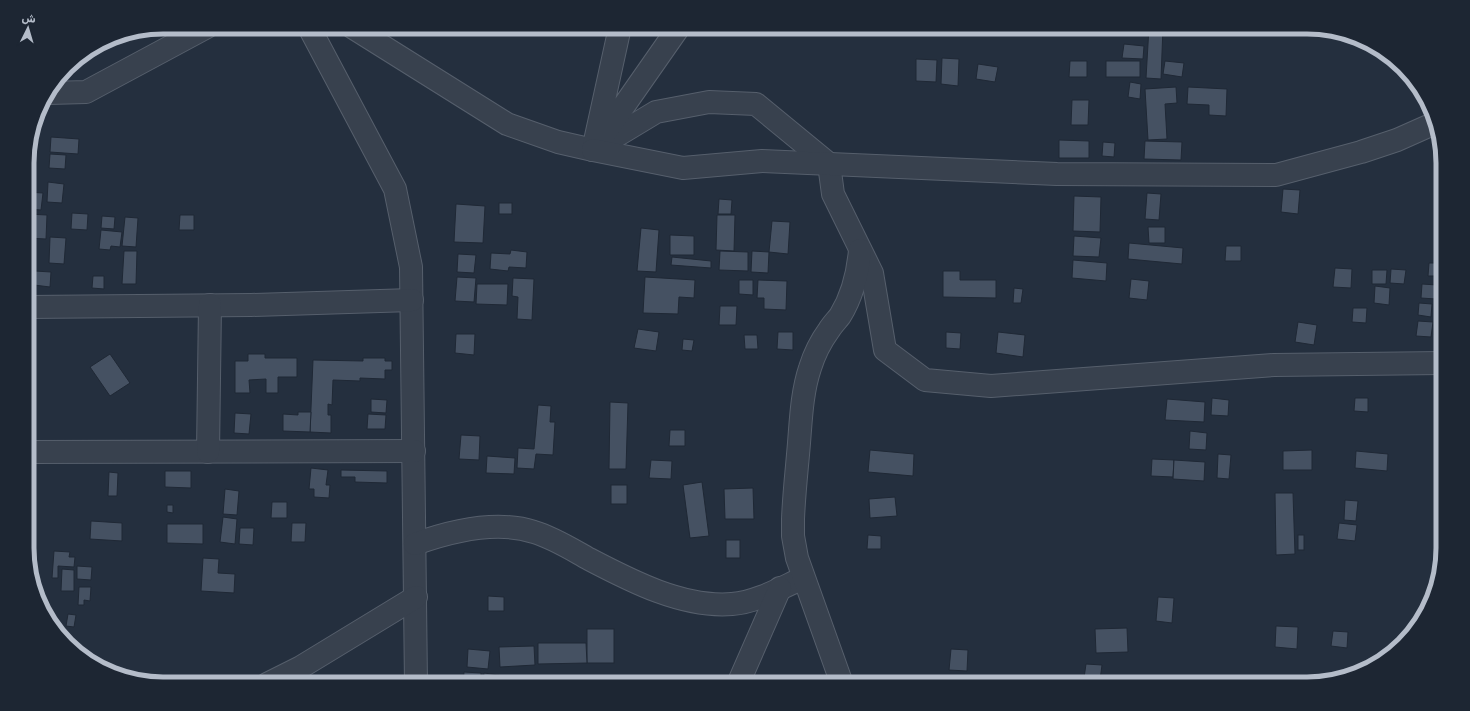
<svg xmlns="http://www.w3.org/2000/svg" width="1470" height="711" viewBox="0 0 1470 711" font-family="Rubik,'Noto Naskh Arabic',sans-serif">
	<rect width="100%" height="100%" fill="#242f3e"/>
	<!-- building -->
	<g fill="#455162" stroke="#1f2835">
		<rect x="861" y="27" width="19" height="7"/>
		<path d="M941,27H968L941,29Z"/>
		<path d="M1094,27H1134L1133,35L1093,29Z"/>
		<path d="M1149,27H1163L1161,79L1146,78Z"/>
		<path d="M1124,44L1144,46L1143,59L1122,58Z"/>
		<path d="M942,58L959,59L958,86L941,84Z"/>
		<path d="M916,59L937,60L936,82L916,81Z"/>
		<path d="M1070,61H1087V77H1069Z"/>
		<rect x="1106" y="61" width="34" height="16"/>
		<path d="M1165,61L1184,63L1182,77L1163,74Z"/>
		<path d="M978,64L998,67L995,82L976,79Z"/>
		<path d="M1130,82L1141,84L1140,99L1128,97Z"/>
		<path d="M1176,87L1177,103L1165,104L1167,139L1148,140L1145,89Z"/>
		<path d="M1188,87L1227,89L1226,116L1209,115V105L1187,104Z"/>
		<path d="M1072,100H1089L1088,125H1071Z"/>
		<path d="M51,137L79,139L78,154L50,152Z"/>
		<path d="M31,139L35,140L33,156L27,155Z"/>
		<path d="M1059,140L1089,141V158H1059Z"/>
		<path d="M1145,141L1182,142L1181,160L1144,159Z"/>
		<path d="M1103,142L1115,143L1114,157L1102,156Z"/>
		<path d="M50,154L66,155L65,169L49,168Z"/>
		<path d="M48,182L64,184L62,203L47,202Z"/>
		<path d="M1283,189L1300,190L1298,214L1281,212Z"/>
		<path d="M27,192L43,193L41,210L27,209Z"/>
		<path d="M1147,193L1161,194L1159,220L1145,219Z"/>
		<path d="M1074,196L1101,197L1100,232L1073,231Z"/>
		<path d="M719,199L732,200L731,214H718Z"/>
		<rect x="499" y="203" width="13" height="11"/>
		<path d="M456,204L485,206L483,243L454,242Z"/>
		<path d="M72,213L88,214L87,230L71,229Z"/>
		<path d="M27,214L47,215L46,239L27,238Z"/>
		<path d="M180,215H194V230H179Z"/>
		<path d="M717,215H735L734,251L716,250Z"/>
		<path d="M102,216L115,217L114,229L101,228Z"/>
		<path d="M125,217L138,218L136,247L122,246Z"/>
		<path d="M772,221L790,222L788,254L769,252Z"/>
		<path d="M1148,227H1165V243H1149Z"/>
		<path d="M641,228L659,230L656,272L637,271Z"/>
		<path d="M101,230L122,232L120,247L111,246L110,250L99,249Z"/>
		<path d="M670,235L694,236V255H670Z"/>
		<path d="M1074,236L1101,238L1099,257L1073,256Z"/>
		<path d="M50,237L66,238L64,264L49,263Z"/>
		<path d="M1129,243L1183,248L1182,264L1128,259Z"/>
		<path d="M1226,246H1241V261H1225Z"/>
		<path d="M511,250L527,252L526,268L509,267L508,271L490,269L491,253L510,254Z"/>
		<path d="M124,251H137L136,284H122Z"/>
		<path d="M720,251L748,252V271L719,270Z"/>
		<path d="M752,251L769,252L768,273L751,272Z"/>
		<path d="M458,254L476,255L474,273L457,272Z"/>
		<path d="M672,257L711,261V268L671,265Z"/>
		<path d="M1073,260L1107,263L1106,281L1072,278Z"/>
		<path d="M1429,263H1442V276H1428Z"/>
		<path d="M1335,268L1352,269L1351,288L1333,287Z"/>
		<path d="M1391,269L1406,270L1404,284L1390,283Z"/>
		<path d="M1372,270H1387L1386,284H1372Z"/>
		<path d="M35,271L51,272L50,287L34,285Z"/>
		<path d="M943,271H960V280H996V298L943,297Z"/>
		<path d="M93,276H104V289L92,288Z"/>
		<path d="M457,277L476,278L474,302L455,301Z"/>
		<path d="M645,277L695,280L694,298L679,297L678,314L643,313Z"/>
		<path d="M513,278L534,279L532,320L517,319L518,297L512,296Z"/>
		<path d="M1131,279L1149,281L1147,300L1129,298Z"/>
		<path d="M739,280H753V295L739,294Z"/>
		<path d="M758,280L787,281L786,310L764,309V298H757Z"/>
		<path d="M477,284H508L507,305L476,304Z"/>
		<path d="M1422,284L1437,285L1436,299L1421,298Z"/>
		<path d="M1375,286L1390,288L1389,305L1374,303Z"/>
		<path d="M1014,288L1023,289L1021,303H1013Z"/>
		<path d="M1419,303L1432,304L1431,317L1418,315Z"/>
		<path d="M720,306H737L736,325H719Z"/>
		<path d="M1353,308H1367L1366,323L1352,322Z"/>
		<path d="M1435,320H1442V335H1434Z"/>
		<path d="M1418,321L1433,322L1431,337L1416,336Z"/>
		<path d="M1298,322L1317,325L1314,345L1295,342Z"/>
		<path d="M638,329L659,332L656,351L634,348Z"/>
		<path d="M778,332H793V350L777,349Z"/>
		<path d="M946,332L961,333L960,349L946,348Z"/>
		<path d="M998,332L1025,335L1023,357L996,353Z"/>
		<path d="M456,334H475L474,355L455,353Z"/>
		<path d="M744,335H757L758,349H745Z"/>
		<path d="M683,339L694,340L692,351L682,350Z"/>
		<path d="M110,354L130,383L110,396L90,367Z"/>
		<path d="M248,354H265V358H297V377H278V393H266V379L249,380L250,393H235V361H248Z"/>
		<path d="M363,358H385V361H392V370H385V379L360,378V381L333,380L332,405L328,404V415H331V433L310,432L313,360L363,361Z"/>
		<path d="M1212,398L1229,400L1228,416L1211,415Z"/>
		<path d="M1355,398H1368V412L1354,411Z"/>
		<path d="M371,399L387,400L386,413L371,412Z"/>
		<path d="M1167,399L1205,402L1204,422L1165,420Z"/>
		<path d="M610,402L628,403L626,469H609Z"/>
		<path d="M538,405L551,406L550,422H555L553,455L536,454L534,469L517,468L518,448L534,449Z"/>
		<path d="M298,412H311L310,432L283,431V414L298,415Z"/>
		<path d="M235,413L251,414L249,434L234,433Z"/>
		<path d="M368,414L386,415L385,429H367Z"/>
		<path d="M670,430H685V446H669Z"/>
		<path d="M1190,431L1207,433L1206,450L1189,449Z"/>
		<path d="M461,435L480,436L479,460L459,459Z"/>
		<path d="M870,450L914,454L913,476L868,472Z"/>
		<path d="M1312,450V470H1283V451Z"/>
		<path d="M1356,451L1388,454L1387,471L1355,468Z"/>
		<path d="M1218,454L1231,455L1229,479L1217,478Z"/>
		<path d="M487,456L515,458L514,474L486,473Z"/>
		<path d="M1152,459L1174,460L1173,477L1151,476Z"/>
		<path d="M651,460L672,461L671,479L649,478Z"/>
		<path d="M1174,460L1205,462L1204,481L1173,479Z"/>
		<path d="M311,468L328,470L326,485H330L329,498L314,497V489H309Z"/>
		<path d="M341,470L387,471V483L355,482V477H341Z"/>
		<path d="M165,471H191V488L165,487Z"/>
		<path d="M109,472L118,473L117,496H108Z"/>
		<path d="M702,482L709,536L690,538L683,485Z"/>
		<rect x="611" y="485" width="16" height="19"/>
		<path d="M753,488L754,519H725L724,489Z"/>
		<path d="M225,489L239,491L237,515L223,514Z"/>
		<path d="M1275,493H1293L1295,554L1276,555Z"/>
		<path d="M895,497L897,516L870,518L869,499Z"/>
		<path d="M1345,500L1358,501L1356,521L1344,520Z"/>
		<path d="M272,502H287V518H271Z"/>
		<path d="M167,505H173V513L167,512Z"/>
		<path d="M223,517L237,519L235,544L220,542Z"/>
		<path d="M91,521L122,523V541L90,539Z"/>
		<path d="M292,523H306L305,542H291Z"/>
		<path d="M1339,523L1357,525L1355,541L1337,539Z"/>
		<path d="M167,524H203V544L167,543Z"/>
		<path d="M240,528H254L253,545L239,544Z"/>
		<path d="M868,535L881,536V549H867Z"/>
		<rect x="1298" y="535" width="6" height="15"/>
		<rect x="726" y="540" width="14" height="18"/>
		<path d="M54,551L70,552L69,557H75L74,567L58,566V578H52Z"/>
		<path d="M28,554H34V579L28,566Z"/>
		<path d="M203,558L219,559L218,573L235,574L234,593L201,591Z"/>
		<path d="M77,566L92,567L91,580L77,579Z"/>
		<path d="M62,569L74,570V591H61Z"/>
		<path d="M1428,583H1435L1432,597L1426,596Z"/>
		<path d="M79,587H91L90,601L84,600V605H78Z"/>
		<path d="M488,596L504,597V611H488Z"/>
		<path d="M1158,597L1174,598L1172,623L1156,621Z"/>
		<path d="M1427,602H1430L1429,608L1426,612Z"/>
		<path d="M68,614L76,615L74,627L66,626Z"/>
		<path d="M1276,626L1298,627L1297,649L1275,647Z"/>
		<path d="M1127,628L1128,652L1096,653L1095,629Z"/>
		<rect x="587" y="629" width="27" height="34"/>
		<path d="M1333,631L1348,632L1347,648L1331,646Z"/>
		<path d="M538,643H586L587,663L538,664Z"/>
		<path d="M534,646L535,665L500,667L499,647Z"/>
		<path d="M468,649L490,651L488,669L467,667Z"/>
		<path d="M951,649L968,650L967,671L949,670Z"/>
		<path d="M1086,664L1102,665L1100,680L1084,678Z"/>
		<path d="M464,672L481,673V684H463Z"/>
		<path d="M484,673L499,675L498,684H483Z"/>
		<rect x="949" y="678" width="16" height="6"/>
	</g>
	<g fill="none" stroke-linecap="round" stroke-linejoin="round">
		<!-- minor casing -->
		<g stroke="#565f6c" stroke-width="24">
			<g id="minor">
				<path d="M309,27L395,189L411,267L416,684"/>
				<path d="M352,27L507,124L558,142L593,150L656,112L709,102L756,104L829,164L833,194L872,273L885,350L925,380L991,386L1274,365L1442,363"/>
				<path d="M620,27L593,150L679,27"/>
				<path d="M49,93L86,92L207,27"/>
				<path d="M593,150L683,168L762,161L1057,174L1276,175L1361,152L1397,140L1433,124"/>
				<path d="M28,307L251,305L412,300"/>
				<path d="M28,452L414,451"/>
				<path d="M208,452L210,305"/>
				<path d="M415,544C451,531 497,520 534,532C554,538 571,549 589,559C631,581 683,608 732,604C757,602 781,588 803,578"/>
				<path d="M267,684L301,667L416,597"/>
				<path d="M738,684L780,588"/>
				<path d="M842,684L797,558L793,536V519C794,493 797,468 799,443C801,418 802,392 810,368C814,355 821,341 829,330C832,325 836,321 840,316C853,295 858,273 860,250"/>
			</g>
		</g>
		<!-- minor -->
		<use href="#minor" stroke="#38414e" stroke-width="22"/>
	</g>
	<!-- crop -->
	<path d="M0 0H1470V711H0ZM163 34H1307A129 129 0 0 1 1436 163V548A129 129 0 0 1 1307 677H163A129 129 0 0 1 34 548V163A129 129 0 0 1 163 34Z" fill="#1d2633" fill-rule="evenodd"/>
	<path fill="none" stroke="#b4bcc9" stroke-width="5" d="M163 34H1307A129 129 0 0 1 1436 163V548A129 129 0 0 1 1307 677H163A129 129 0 0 1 34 548V163A129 129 0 0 1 163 34Z"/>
	<!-- north arrow -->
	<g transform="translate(28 28) rotate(5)" stroke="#1d2633" stroke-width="3" paint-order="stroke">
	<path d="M0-3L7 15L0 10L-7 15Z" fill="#b4bcc9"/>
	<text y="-6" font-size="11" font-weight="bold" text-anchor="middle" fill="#b4bcc9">ش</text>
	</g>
</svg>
